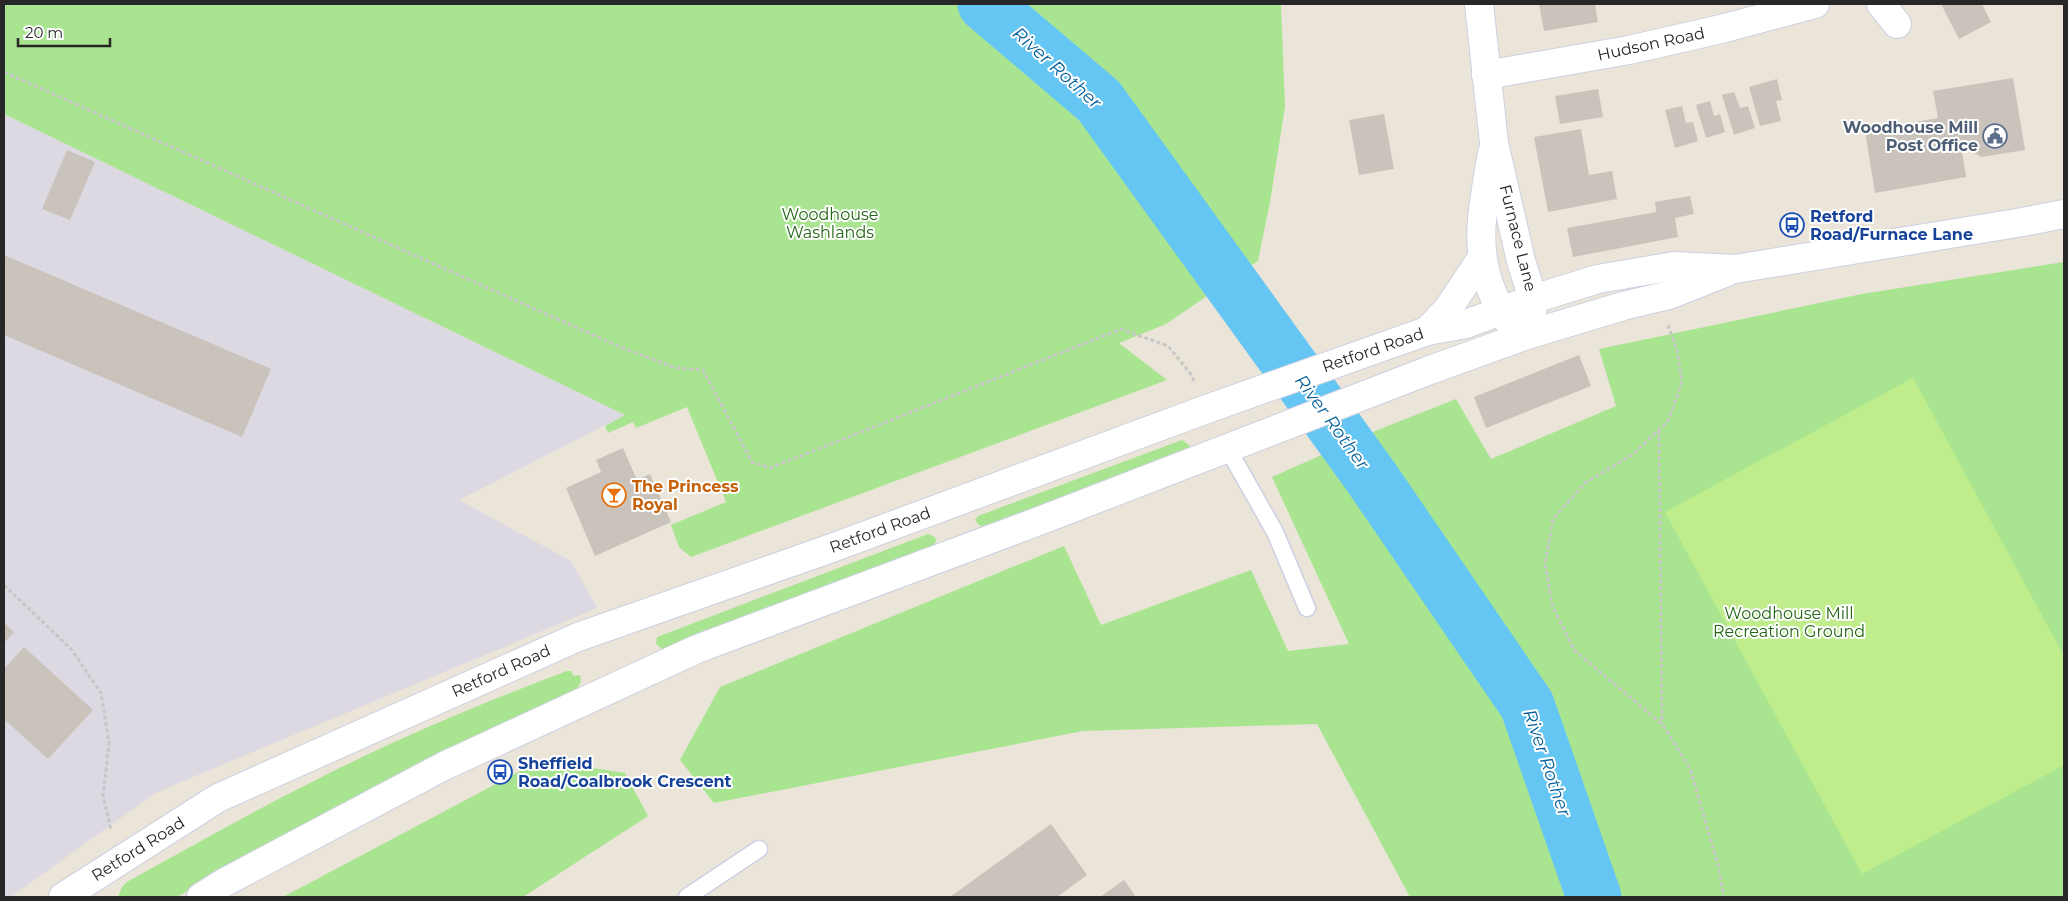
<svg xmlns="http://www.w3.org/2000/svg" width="2068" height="901" viewBox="0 0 2068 901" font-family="Montserrat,sans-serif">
	<rect width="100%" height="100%" fill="#ebe4d8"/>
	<!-- industrial -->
	<path fill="#dcd9e2" d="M4,114L625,415L459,500L571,561L597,608L155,793L11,897H4Z"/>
	<!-- green -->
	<g fill="#a9e591">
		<path d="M4,4H1281L1285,107L1270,202L1258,261L1166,324L1119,343L1167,380L691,557L679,547L671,525L726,502L687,407L636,428L633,422L608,433L605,426L625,415L4,114Z"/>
		<path d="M2064,262V897H1410L1317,724L1083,731L714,803L680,760L720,687L1064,546L1101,625L1251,570L1288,651L1349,644L1272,477L1380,429L1456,399L1491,459L1616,406L1599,349L1862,294Z"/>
		<path d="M1182,440L1189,445L1190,448L1186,452L984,527L979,525L975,520L978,516Z"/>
		<path d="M928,534L935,537L936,541L933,547L663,650L656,644L657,637Z"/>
		<path d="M567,671H571L574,676L580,675L581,682L577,689L215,875L177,897H118L122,887L127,882C188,848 248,814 310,783C393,740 479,704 567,671Z"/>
		<path d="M541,760L625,773L648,816L523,897H283Z"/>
	</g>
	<!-- pitch -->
	<path fill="#bfed8c" d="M1913,378L2064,656V765L1862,874L1665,512Z"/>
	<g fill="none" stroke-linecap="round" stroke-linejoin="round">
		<!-- river -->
		<path stroke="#65c6f3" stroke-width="55" d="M985,4L1099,101L1371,477L1527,705L1594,897"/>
	</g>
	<!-- building -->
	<g fill="#c9c3bb">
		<path d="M1539,4H1595L1598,22L1544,31Z"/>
		<path d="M1941,4H1982L1991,22L1959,39Z"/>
		<path d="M2013,78L2025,150L1981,157L1961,145L1966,177L1875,193L1865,131L1938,118L1933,91Z"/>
		<path d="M1777,79L1782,100L1776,101L1781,121L1760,126L1749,87Z"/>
		<path d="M1598,89L1603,117L1560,124L1555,96Z"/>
		<path d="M1734,92L1740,108L1748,106L1755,128L1734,135L1722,95Z"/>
		<path d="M1710,101L1714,116L1720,114L1725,132L1706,138L1696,105Z"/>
		<path d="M1682,106L1686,123L1693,122L1698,141L1675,148L1665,110Z"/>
		<path d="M1384,114L1394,169L1359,175L1349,120Z"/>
		<path d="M1581,129L1589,175L1612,171L1617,199L1548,212L1534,137Z"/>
		<path d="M67,150L95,162L70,220L42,209Z"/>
		<path d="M1690,196L1694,214L1675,218L1678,237L1573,257L1567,228L1656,212L1655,202Z"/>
		<path d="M4,255L271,369L242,437L4,335Z"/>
		<path d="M1579,355L1591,386L1486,428L1474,397Z"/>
		<path d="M623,448L637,480L650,474L671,522L595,556L566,488L601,472L596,460Z"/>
		<path d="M4,623L14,632L4,643Z"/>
		<path d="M24,647L93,710L48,759L4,719V669Z"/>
		<path d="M1051,824L1087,875L1057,897H950Z"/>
		<path d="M1124,880L1136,897H1100Z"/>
	</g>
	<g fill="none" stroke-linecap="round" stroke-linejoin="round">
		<!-- service casing -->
		<g stroke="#cdd0e2" stroke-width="19">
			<g id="service">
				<path d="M1228,449L1275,532L1307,608"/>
				<path d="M687,897L759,849"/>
			</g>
		</g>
		<!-- minor casing -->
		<g stroke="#cdd0e2" stroke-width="30">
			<g id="minor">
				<path d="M1881,4L1897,24"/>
				<path d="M1486,75L1629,50L1721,29L1815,4"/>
			</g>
		</g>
		<!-- secondary casing -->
		<g stroke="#cdd0e2" stroke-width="30">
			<g id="secondary">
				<path d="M1479,4L1494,143L1521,261L1533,299L1532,317"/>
				<path d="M1492,153C1484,202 1472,246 1493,294C1498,306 1503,317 1513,326"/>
				<path d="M1427,331L1448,309L1481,259"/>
				<path d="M63,897L218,798L578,637L829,549L1207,409L1427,331L1466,324L1533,299L1598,279L1674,266L1735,269L2017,223L2064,214"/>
				<path d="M201,897L225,882L444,766L697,649L1039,521L1430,370L1527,335L1623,306L1669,295L1727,272"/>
			</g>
		</g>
		<!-- path -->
		<g stroke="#c7c7c7" stroke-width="3" stroke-dasharray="4 2.5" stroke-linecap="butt">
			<path d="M4,72L620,347L676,368L703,370L752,462L770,468L1121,329L1168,346L1190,373L1195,383"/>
			<path d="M1668,325L1677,350L1682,382L1668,421L1632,455L1585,483L1553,519L1545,563L1552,605L1574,650L1662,724L1690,768L1718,865L1724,897"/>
			<path d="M1659,430L1662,724"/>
			<path d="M4,585L71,649L101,693L109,743L103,795L111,831"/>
		</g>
		<!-- service -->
		<use href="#service" stroke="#fff" stroke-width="16"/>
		<!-- minor -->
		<use href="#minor" stroke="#fff" stroke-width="28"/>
		<!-- secondary -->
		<use href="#secondary" stroke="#fff" stroke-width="28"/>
	</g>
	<!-- icons -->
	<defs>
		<g id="civic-ring" transform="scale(1.25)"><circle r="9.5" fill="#fff" stroke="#5c6f8a" stroke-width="1.5"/><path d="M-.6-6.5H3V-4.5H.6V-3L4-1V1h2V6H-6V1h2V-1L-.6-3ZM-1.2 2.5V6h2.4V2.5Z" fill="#5c6f8a"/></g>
		<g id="bus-ring" transform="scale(1.25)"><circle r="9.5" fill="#fff" stroke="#1a4fb4" stroke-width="1.5"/><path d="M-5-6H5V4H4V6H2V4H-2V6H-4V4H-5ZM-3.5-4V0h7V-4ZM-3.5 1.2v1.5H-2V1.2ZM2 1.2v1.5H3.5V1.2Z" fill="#1a4fb4"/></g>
		<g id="bar-ring" transform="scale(1.25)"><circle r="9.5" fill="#fff" stroke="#e8710a" stroke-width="1.5"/><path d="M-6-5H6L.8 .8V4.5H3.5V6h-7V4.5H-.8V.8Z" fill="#e8710a"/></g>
	</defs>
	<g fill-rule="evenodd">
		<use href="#civic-ring" x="1995" y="136"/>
		<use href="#bus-ring" x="1792" y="225"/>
		<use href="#bar-ring" x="614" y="495"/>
		<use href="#bus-ring" x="500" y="772"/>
	</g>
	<g text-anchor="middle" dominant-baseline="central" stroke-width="4" stroke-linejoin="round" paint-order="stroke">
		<!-- street labels -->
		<g font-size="16" fill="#272727" stroke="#fff">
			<text transform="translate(1651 44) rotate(-12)">Hudson Road</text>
			<text transform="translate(1518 238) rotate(76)">Furnace Lane</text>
			<text transform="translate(1373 350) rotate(-19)">Retford Road</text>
			<text transform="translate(880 530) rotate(-20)">Retford Road</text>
			<text transform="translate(501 671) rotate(-24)">Retford Road</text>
			<text transform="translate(138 849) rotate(-32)">Retford Road</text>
		</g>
		<!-- service labels -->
		<g font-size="16" font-weight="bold" fill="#4e5e75" stroke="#fff" text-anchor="end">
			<text x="1978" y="127">Woodhouse Mill<tspan x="1978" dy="18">Post Office</tspan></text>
		</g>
		<!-- park labels -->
		<g font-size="16" fill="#236616" stroke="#fff">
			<text x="830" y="214">Woodhouse<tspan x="830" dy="18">Washlands</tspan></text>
			<text x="1789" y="613">Woodhouse Mill<tspan x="1789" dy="18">Recreation Ground</tspan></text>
		</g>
		<!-- transit labels -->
		<g font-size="16" font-weight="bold" fill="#164399" stroke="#fff" text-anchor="start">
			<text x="1810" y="216">Retford<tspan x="1810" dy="18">Road/Furnace Lane</tspan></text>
			<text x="518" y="763">Sheffield<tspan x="518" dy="18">Road/Coalbrook Crescent</tspan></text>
		</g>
		<!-- food labels -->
		<g font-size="16" font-weight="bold" fill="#c56008" stroke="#fff" text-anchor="start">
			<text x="632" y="486">The Princess<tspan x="632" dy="18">Royal</tspan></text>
		</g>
		<!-- water labels -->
		<g font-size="18" font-style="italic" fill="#08619b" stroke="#fff">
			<text transform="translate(1057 68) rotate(42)">River Rother</text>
			<text transform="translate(1332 422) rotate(54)">River Rother</text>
			<text transform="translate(1547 763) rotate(71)">River Rother</text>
		</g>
	</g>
	<!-- border -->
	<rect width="2068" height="901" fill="none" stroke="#272727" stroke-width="10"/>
	<!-- scale -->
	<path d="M18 38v8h92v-8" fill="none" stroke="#272727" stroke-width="2.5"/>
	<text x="25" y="38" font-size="15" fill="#272727" stroke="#ffffff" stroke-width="4" paint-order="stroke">20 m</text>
</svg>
